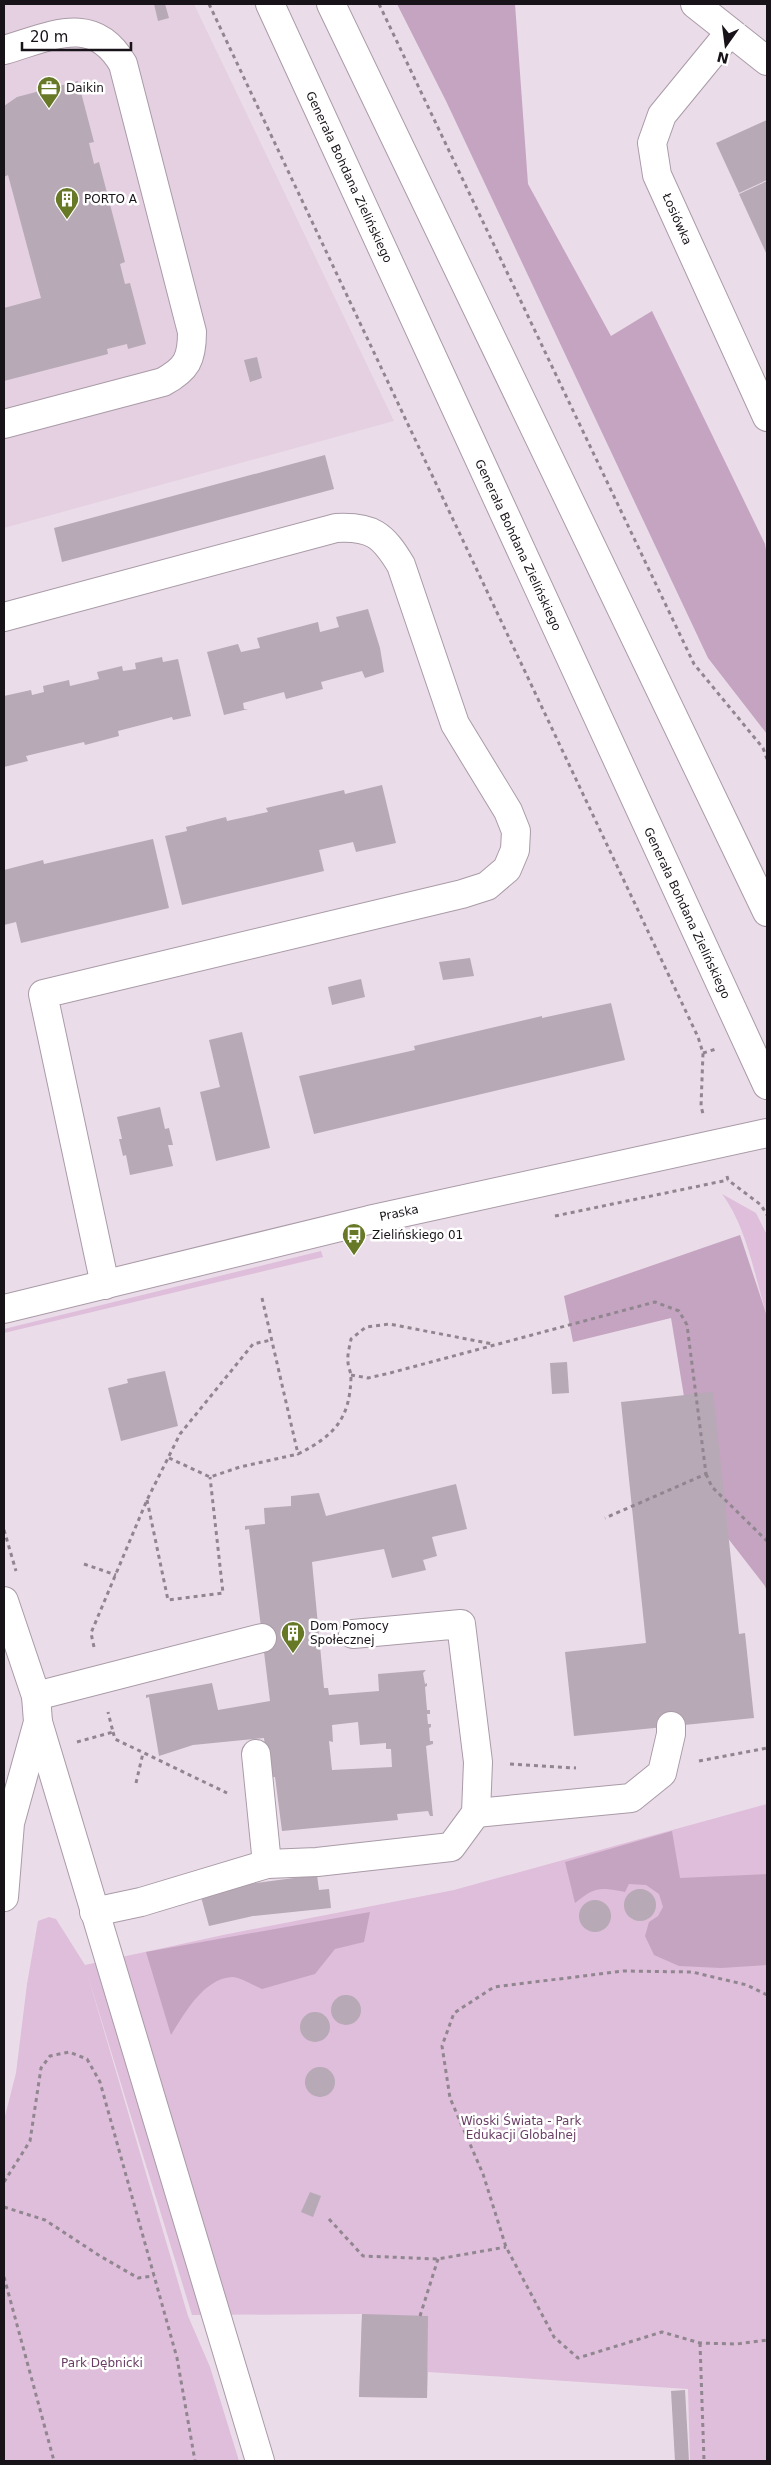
<svg xmlns="http://www.w3.org/2000/svg" width="771" height="2465" viewBox="0 0 771 2465" font-family="'DejaVu Sans',sans-serif">
	<rect width="100%" height="100%" fill="#ebdce9"/>
	<!-- built -->
	<path fill="#e5d0e2" d="M4,4H194L394,421L4,528Z"/>
	<!-- green -->
	<g fill="#debeda">
		<path d="M722,1194L756,1213L767,1235V1316C755,1278 747,1227 722,1194Z"/>
		<path d="M321,1251L323,1257L4,1333V1329Z"/>
		<path d="M767,1804V2461H690L688,2389L428,2372L427,2398L359,2397L362,2314L192,2315L87,1973L188,2316L210,2367L239,2461H4V2120L16,2073L27,1984L38,1921L49,1917L56,1919L85,1965L223,1935L454,1890Z"/>
	</g>
	<!-- forest -->
	<g fill="#c4a4c0">
		<path d="M397,4H515L528,184L611,336L652,311L765,544L767,556V734L708,658L446,101Z"/>
		<path d="M740,1235L767,1316V1593L765,1586L702,1505L671,1318L573,1342L564,1296Z"/>
		<path d="M672,1831L680,1878L767,1874V1965L721,1968L679,1966L654,1955L645,1936L649,1922L658,1916L663,1907L659,1894L646,1885L629,1884L625,1892C599,1887 595,1887 575,1903L565,1862Z"/>
		<path d="M370,1912L364,1942L335,1949L315,1974L262,1989C254,1986 241,1977 232,1977C203,1979 185,2013 171,2035L146,1952Z"/>
	</g>
	<!-- building -->
	<g fill="#b7a9b5" fill-rule="evenodd">
		<path d="M154,4H165L169,18L158,21Z"/>
		<path d="M78,81L94,142L89,143L94,164L99,162L125,262L120,264L125,284L130,283L146,344L128,349L127,344L107,349L108,354L4,381V308L41,298L8,175L4,177V106L17,97Z"/>
		<path d="M767,120V180L739,193L716,143Z"/>
		<path d="M767,181V255L739,194Z"/>
		<path d="M257,357L262,378L250,382L244,360Z"/>
		<path d="M325,455L334,489L62,562L54,528Z"/>
		<path d="M368,609L380,648L384,672L365,678L362,671L321,682L323,689L286,699L284,692L243,703L244,709H248L224,715L207,652L238,644L241,652L260,648L257,638L318,622L320,632L339,627L336,617Z"/>
		<path d="M162,657L163,662L178,659L191,716L173,720L172,717L118,731L119,736L85,745L84,742L26,756L28,761L4,767V696L31,690L32,695L44,692L43,686L69,680L70,686L99,679L97,672L122,666L123,671L136,669L135,663Z"/>
		<path d="M382,785L396,843L356,852L353,842L319,850L324,871L182,905L165,836L187,831L186,827L226,817L227,821L268,812L266,808L344,790L345,794Z"/>
		<path d="M153,839L169,908L21,943L16,922L4,925V870L43,860L44,864Z"/>
		<path d="M470,958L474,976L443,980L439,962Z"/>
		<path d="M361,979L365,997L332,1005L328,987Z"/>
		<path d="M611,1003L625,1060L314,1134L299,1076L415,1050L414,1046L542,1016V1018Z"/>
		<path d="M242,1032L270,1148L216,1161L200,1092L220,1087L209,1040Z"/>
		<path d="M160,1107L165,1129L169,1128L173,1145H168L173,1166L130,1175L126,1155L123,1156L119,1139H122L117,1117Z"/>
		<path d="M567,1362L569,1393L552,1394L550,1363Z"/>
		<path d="M165,1371L178,1426L121,1441L108,1388L128,1383L127,1379Z"/>
		<path d="M713,1392L739,1634L745,1633L754,1718L574,1736L565,1652L646,1643L621,1402Z"/>
		<path d="M456,1484L467,1529L432,1537L437,1556L423,1560L426,1570L392,1578L384,1549L312,1562L324,1688H328L329,1695L379,1691L378,1674L426,1670L423,1673L425,1684L427,1683V1686L425,1687L427,1710H430V1714H427L428,1724H431V1727L429,1728L430,1741H433V1744L426,1746L433,1816H430L428,1811L397,1814L398,1820L282,1831L275,1777L263,1778V1775L272,1774L270,1749H265L264,1738L193,1745L159,1756L149,1697L146,1698V1695L212,1683L218,1710L270,1701L249,1529L245,1530V1526L265,1524L264,1508L291,1506V1496L319,1493L326,1516ZM358,1722L360,1745L386,1743V1749H391L392,1767L332,1770L329,1741L333,1742L332,1725Z"/>
		<path d="M317,1875L319,1890L329,1889L331,1908L253,1916L209,1926L201,1897L248,1884Z"/>
		<circle cx="640" cy="1905" r="16"/>
		<circle cx="595" cy="1916" r="16"/>
		<circle cx="346" cy="2010" r="15"/>
		<circle cx="315" cy="2027" r="15"/>
		<circle cx="320" cy="2082" r="15"/>
		<path d="M310,2192L321,2196L313,2217L301,2212Z"/>
		<path d="M362,2314L428,2316L427,2398L359,2397Z"/>
		<path d="M685,2390L689,2461H675L671,2391Z"/>
	</g>
	<g fill="none" stroke-linecap="round" stroke-linejoin="round">
		<!-- minor casing -->
		<g stroke="#a99ba7" stroke-width="30">
			<g id="minor">
				<path d="M695,4L767,61"/>
				<path d="M730,32L662,115L652,143L657,175L767,417"/>
				<path d="M4,50C50,37 93,12 123,64L192,332C192,359 187,369 163,382L4,424"/>
				<path d="M4,617L336,528C372,526 383,535 401,565L455,724L508,811L516,831L515,850L507,869L487,886L462,894L43,994L105,1285"/>
				<path d="M4,1309L369,1220L767,1133"/>
				<path d="M4,1601L36,1696L38,1722L10,1823L4,1897"/>
				<path d="M36,1696L262,1638"/>
				<path d="M38,1722L260,2461"/>
				<path d="M256,1754L267,1864"/>
				<path d="M476,1813L631,1798L662,1773L671,1734V1726"/>
				<path d="M94,1912L141,1902L267,1864L317,1862L451,1847L476,1813L478,1762L461,1624L353,1634"/>
			</g>
		</g>
		<!-- major casing -->
		<g stroke="#a99ba7" stroke-width="30">
			<g id="major">
				<path d="M270,4L767,1085"/>
				<path d="M331,4L767,912"/>
			</g>
		</g>
		<!-- path -->
		<g stroke="#918690" stroke-width="3" stroke-dasharray="4 4" stroke-linecap="butt">
			<path d="M209,4L698,1037L703,1053L701,1106L703,1114"/>
			<path d="M379,4L694,664L763,748L767,759"/>
			<path d="M703,1053L716,1049"/>
			<path d="M727,1176L728,1180L761,1205L767,1215"/>
			<path d="M555,1216L728,1180"/>
			<path d="M262,1298L298,1454C334,1436 350,1419 351,1377C351,1372 348,1367 348,1362C347,1354 350,1346 351,1339L366,1327L389,1324L493,1344"/>
			<path d="M351,1375L368,1378L390,1373L655,1302L679,1311L687,1325L706,1474L605,1518"/>
			<path d="M169,1458L210,1477L240,1467L298,1454"/>
			<path d="M706,1474L712,1487L767,1541"/>
			<path d="M147,1500L168,1600L223,1593L210,1477"/>
			<path d="M4,1530L16,1571"/>
			<path d="M84,1564L116,1575"/>
			<path d="M94,1647L91,1633L147,1500L180,1434L253,1344L271,1340"/>
			<path d="M113,1732L115,1739L227,1793"/>
			<path d="M77,1742L113,1732L108,1712"/>
			<path d="M699,1761L767,1748"/>
			<path d="M510,1764L576,1768"/>
			<path d="M136,1783L143,1753"/>
			<path d="M767,1995L747,1985L692,1972L623,1971L494,1987L454,2013L442,2046L450,2098L483,2174L506,2247L554,2337L578,2358L662,2332L700,2343L737,2344L767,2340"/>
			<path d="M4,2182L30,2141L41,2068L50,2056L69,2052L87,2059L100,2082L177,2358L195,2461"/>
			<path d="M4,2207L45,2220L100,2256L138,2278L154,2276"/>
			<path d="M329,2219L363,2256L438,2259L506,2247"/>
			<path d="M4,2277L54,2461"/>
			<path d="M420,2316L438,2259"/>
			<path d="M700,2343L704,2461"/>
		</g>
		<!-- minor -->
		<use href="#minor" stroke="#fff" stroke-width="28"/>
		<!-- major -->
		<use href="#major" stroke="#fff" stroke-width="28"/>
	</g>
	<!-- icons -->
	<defs>
		<g id="office-pin" transform="scale(1.25)"><path d="M0 17L-7.5 6A9.5 9.5 0 1 1 7.5 6Z" fill="#677827" stroke="#fff"/><path d="M-6-3h4V-5.5h4V-3h4V5H-6ZM-1-4.5V-3h2v-1.5ZM-6 0V1H6V0Z" fill="#fff"/></g>
		<g id="building-pin" transform="scale(1.25)"><path d="M0 17L-7.5 6A9.5 9.5 0 1 1 7.5 6Z" fill="#677827" stroke="#fff"/><path d="M-4-6H4V6H1V3H-1V6H-4ZM-2.5-4.3h1.7v1.8h-1.7ZM.8-4.3h1.7v1.8H.8ZM-2.5-1h1.7V.8h-1.7ZM.8-1h1.7V.8H.8Z" fill="#fff"/></g>
		<g id="bus-pin" transform="scale(1.25)"><path d="M0 17L-7.5 6A9.5 9.5 0 1 1 7.5 6Z" fill="#677827" stroke="#fff"/><path d="M-5-6H5V4H4V6H2V4H-2V6H-4V4H-5ZM-3.5-4V0h7V-4ZM-3.5 1.2v1.5H-2V1.2ZM2 1.2v1.5H3.5V1.2Z" fill="#fff"/></g>
	</defs>
	<g fill-rule="evenodd">
		<use href="#office-pin" x="49" y="88"/>
		<use href="#building-pin" x="67" y="199"/>
		<use href="#bus-pin" x="354" y="1235"/>
		<use href="#building-pin" x="293" y="1633"/>
	</g>
	<g text-anchor="middle" dominant-baseline="central" stroke-width="5" stroke-linejoin="round" paint-order="stroke">
		<!-- poi labels -->
		<g font-size="12" fill="#181318" stroke="#fff" text-anchor="start">
			<text x="66" y="88">Daikin</text>
			<text x="84" y="199">PORTO A</text>
			<text x="372" y="1235">Zielińskiego 01</text>
			<text x="310" y="1626">Dom Pomocy<tspan x="310" dy="14">Społecznej</tspan></text>
		</g>
		<!-- street labels -->
		<g font-size="12" fill="#181318" stroke="#fff">
			<text transform="translate(349 177) rotate(65)">Generała Bohdana Zielińskiego</text>
			<text transform="translate(677 219) rotate(66)">Łosiówka</text>
			<text transform="translate(518 545) rotate(65)">Generała Bohdana Zielińskiego</text>
			<text transform="translate(687 913) rotate(65)">Generała Bohdana Zielińskiego</text>
			<text transform="translate(399 1213) rotate(-12)">Praska</text>
		</g>
		<!-- park labels -->
		<g font-size="12" fill="#693d64" stroke="#fff">
			<text x="521" y="2121">Wioski Świata - Park<tspan x="521" dy="14">Edukacji Globalnej</tspan></text>
			<text x="102" y="2363">Park Dębnicki</text>
		</g>
	</g>
	<!-- border -->
	<rect width="771" height="2465" fill="none" stroke="#181318" stroke-width="10"/>
	<!-- north arrow -->
	<g transform="translate(726 45) rotate(194)" stroke="#ffffff" stroke-width="4" paint-order="stroke">
	<path d="M0-4L9 19L0 12L-9 19Z" fill="#181318"/>
	<text y="-8" font-size="14" font-weight="bold" text-anchor="middle" fill="#181318">N</text>
	</g>
	<!-- scale -->
	<path d="M22 42v8h109v-8" fill="none" stroke="#181318" stroke-width="2.5"/>
	<text x="30" y="42" font-size="15" fill="#181318" stroke="#ffffff" stroke-width="4" paint-order="stroke">20 m</text>
</svg>
